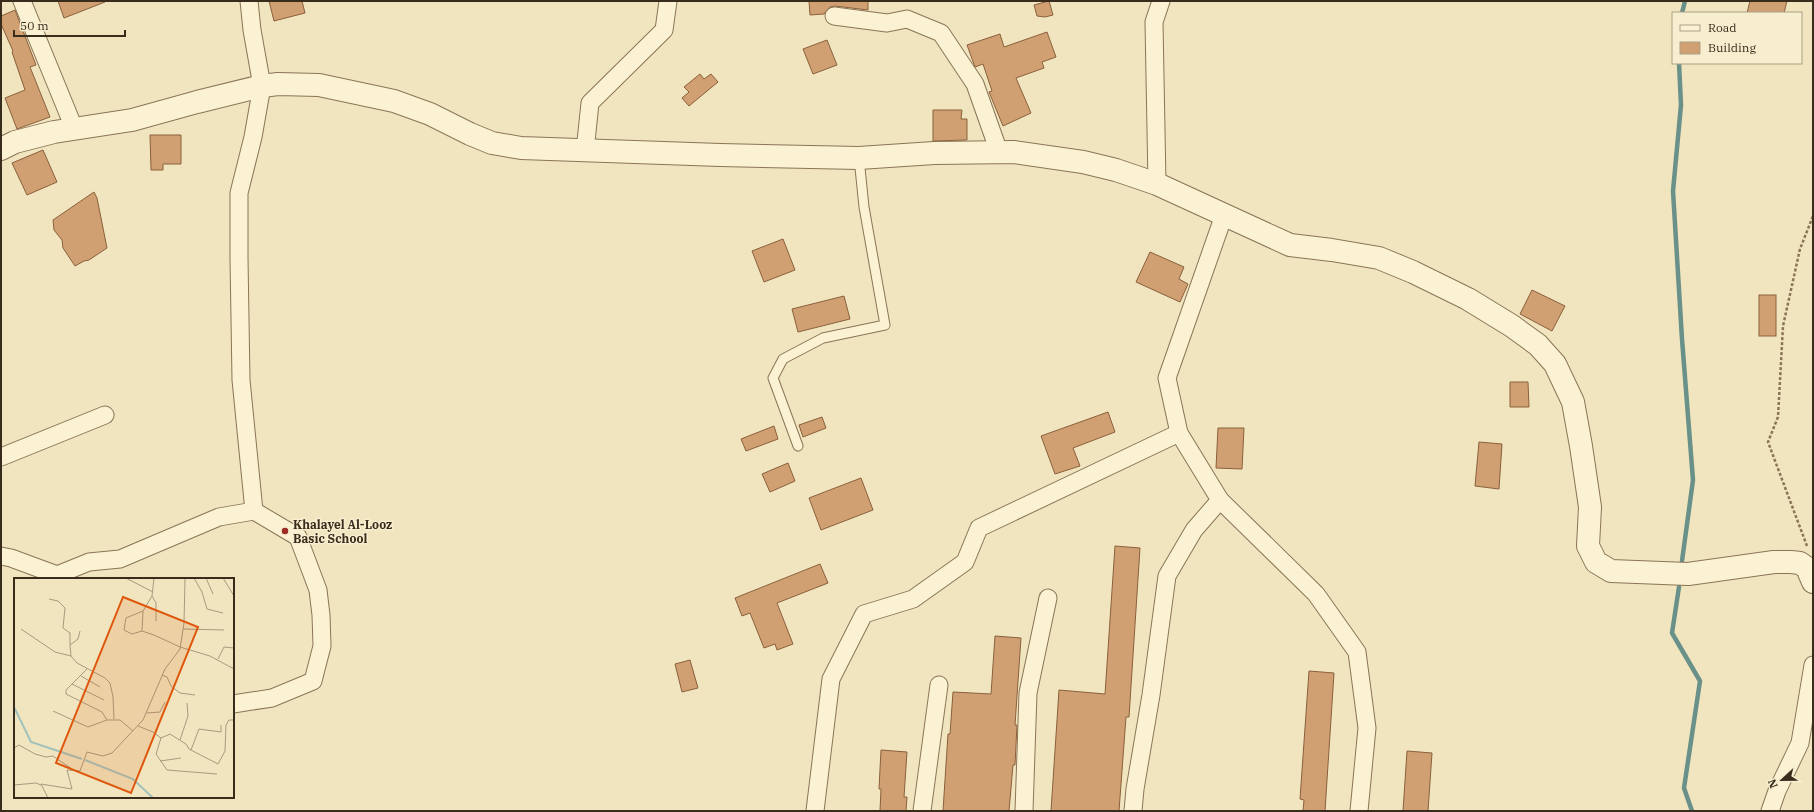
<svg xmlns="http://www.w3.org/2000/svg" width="1814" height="812" viewBox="0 0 1814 812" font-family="'IBM Plex Serif',serif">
	<rect width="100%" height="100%" fill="#f0e5bf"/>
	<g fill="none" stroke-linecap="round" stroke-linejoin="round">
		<!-- stream -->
		<g stroke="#699089" stroke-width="4.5">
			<path d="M1682,13L1685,1"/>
			<path d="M1679,63L1681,105L1673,191L1682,339L1693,480L1682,561"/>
			<path d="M1679,587L1672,633L1700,681L1684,788L1692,811"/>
		</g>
	</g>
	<!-- building -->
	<g fill="#d0a073" stroke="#8a603b">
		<path d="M58,1H105V2L64,18Z"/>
		<path d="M269,1H302L305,13L274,21Z"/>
		<path d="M809,1H868V10L835,6L830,7L824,14L810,15Z"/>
		<path d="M1049,1L1053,15L1045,17L1037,16L1034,5Z"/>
		<path d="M1750,1H1787L1784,13H1747Z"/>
		<path d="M15,10L36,65L30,67L50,117L17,129L5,98L25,90L12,52L13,51L1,24V16Z"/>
		<path d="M1047,32L1056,57L1042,62L1044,68L1016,78L1031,113L1003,126L989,92L992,91L983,64L975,67L967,45L1000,34L1004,47Z"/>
		<path d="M827,40L837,65L813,74L803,49Z"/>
		<path d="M700,74L704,79L711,74L718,82L689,106L682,98L689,92L684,87Z"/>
		<path d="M933,110H962L961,119H967V140L933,141Z"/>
		<path d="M150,135H181V164H163V170H151Z"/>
		<path d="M43,150L57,182L27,195L12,163Z"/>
		<path d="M94,192L97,198L107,248L89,260L84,261L75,266L63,248L62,240L54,230L53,220Z"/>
		<path d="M783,239L795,270L764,282L752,251Z"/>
		<path d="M1150,252L1184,267L1179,279L1188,284L1180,302L1136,282Z"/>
		<path d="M1532,290L1565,306L1552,331L1520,314Z"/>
		<rect x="1759" y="295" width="17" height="41"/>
		<path d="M844,296L850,319L798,332L792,309Z"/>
		<path d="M1510,382H1528L1529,407H1510Z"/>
		<path d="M1108,412L1115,432L1073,448L1080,466L1055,474L1041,436Z"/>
		<path d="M822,417L826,428L803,437L799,425Z"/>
		<path d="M774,426L778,439L746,451L741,439Z"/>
		<path d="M1218,428H1244L1242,469L1216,468Z"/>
		<path d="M1479,442L1502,444L1499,489L1475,486Z"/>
		<path d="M788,463L795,481L770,492L762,474Z"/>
		<path d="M861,478L873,510L821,530L809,498Z"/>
		<path d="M1115,546L1140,548L1129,717H1126L1119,811H1051L1059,690L1105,694Z"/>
		<path d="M820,564L828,583L777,603L793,644L777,650L775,644L764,648L750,613L742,616L735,598Z"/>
		<path d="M995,636L1021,638L1015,725H1017L1015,765H1013L1009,811H943L948,734H950L953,692L991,694Z"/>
		<path d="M690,660L698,688L682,692L675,664Z"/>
		<path d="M1309,671L1334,673L1325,811H1303L1304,800L1300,799Z"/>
		<path d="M881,750L907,752L904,797H907L906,811H880L881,789H879Z"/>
		<path d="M1407,751L1432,753L1428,811H1403Z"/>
	</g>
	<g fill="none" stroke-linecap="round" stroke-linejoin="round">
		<!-- service casing -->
		<g stroke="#8a7556" stroke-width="11">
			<path id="service" d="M798,446L773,378L783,359L823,338L885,325L864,207L859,158"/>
		</g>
		<!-- minor casing -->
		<g stroke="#8a7556" stroke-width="19">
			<g id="minor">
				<path d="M22,1L74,128"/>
				<path d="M249,1L252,30L262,86L253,137L239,193V258L241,380L254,511"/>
				<path d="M834,16L887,23L907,19L941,33L975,84L999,152"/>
				<path d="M585,151L590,103L664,30L668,1"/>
				<path d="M1157,184L1154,22L1161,1"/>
				<path d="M1224,215L1167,378L1179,433L1220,500L1316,594L1357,652L1367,728L1359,811"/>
				<path d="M1,457L105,415"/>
				<path d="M1,556L11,558L57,575L89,562L120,559L219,517L254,511L298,537L318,590L321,615L322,646L313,681L272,698L233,704"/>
				<path d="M815,811L831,679L864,614L913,599L965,562L979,528L1179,433"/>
				<path d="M922,811L939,685"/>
				<path d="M1024,811L1028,693L1048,598"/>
				<path d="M1133,811L1135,789L1151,695L1167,576L1194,530L1220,500"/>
				<path d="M1770,811L1777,791L1800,743L1813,665"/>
			</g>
		</g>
		<!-- tertiary casing -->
		<g stroke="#8a7556" stroke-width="24">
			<path id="tertiary" d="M1,149L15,142L54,132L132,120L197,102L262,86L278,84L319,85L394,101L430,114L470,134L492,143L521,148L720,155L859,158L934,153L1014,152L1083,162L1116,170L1157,184L1290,245L1332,250L1379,258L1413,272L1468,299L1512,326L1538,345L1555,364L1573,402L1581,446L1590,507L1588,546L1596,562L1611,571L1688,574L1774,562H1791L1800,563L1807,568L1813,582"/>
		</g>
		<!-- path -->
		<path stroke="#8a7556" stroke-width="2.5" stroke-dasharray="3 2" stroke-linecap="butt" d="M1807,546L1768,442L1778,417L1783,326L1800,249L1813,216"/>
		<!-- service -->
		<use href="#service" stroke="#fbf1d3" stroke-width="9"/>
		<!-- minor -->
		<use href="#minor" stroke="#fbf1d3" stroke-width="17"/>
		<!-- tertiary -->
		<use href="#tertiary" stroke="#fbf1d3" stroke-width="22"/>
	</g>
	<!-- markers -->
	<circle fill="#9c2b23" stroke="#f7eecf" stroke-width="1.5" cx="285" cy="531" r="4"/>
	<g text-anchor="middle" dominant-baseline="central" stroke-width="3" stroke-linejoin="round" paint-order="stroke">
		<!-- poi labels -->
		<g font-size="12" font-weight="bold" fill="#382c1c" stroke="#f7eecf" text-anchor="start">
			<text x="293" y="524">Khalayel Al-Looz<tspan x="293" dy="14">Basic School</tspan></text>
		</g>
	</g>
	<!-- overview -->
	<g transform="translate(14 578)">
		<rect width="220" height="220" fill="#f0e5bf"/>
		<path fill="none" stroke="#a2c2bb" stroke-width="2" d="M0,129L17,164L68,181M71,182L119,201L139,220"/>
		<path fill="none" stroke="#a69b7e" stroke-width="1" d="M112,0L139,14M140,0L138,18L142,25V43M180,0L188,14L193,31L209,35M192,0L199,16M209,0L220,18M35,21L44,23L51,30L49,50L56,55V67M129,33L112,40L110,52L118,56L128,53L140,57L166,69L196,78L220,91M7,51L41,74L57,78L63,85L91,100L96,105L99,119L100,141M169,51L210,52M128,53L129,33L138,18M57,78L56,67L64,61L66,53M204,81L210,69L220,70M73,91L52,112V116L88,134L93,142M148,97L153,99L157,108L166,115L181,117M67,98L86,109M58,106L90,122M39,133L74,149L93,142H106L119,153M133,135L146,134L151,124M124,148L139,154L147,160L156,156L172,166L175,171L204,186L211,173L212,147L215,142H220M147,160L142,176L153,192L203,196M166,162L174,138L173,125M0,170L5,167L21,176L32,179L39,178L58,191M177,172L185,151L207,154V147M146,183L167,180M0,207L22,205L27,207M34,220L27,206L58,211L53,192L66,193L73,174L89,178L98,175L129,142L151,91L166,71L170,45L171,0"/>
		<path fill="#df570d" fill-opacity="0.15" stroke="#df570d" stroke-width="2" d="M109,19L184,49L117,215L42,185Z"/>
		<rect width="220" height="220" fill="none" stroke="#382c1c" stroke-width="2"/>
	</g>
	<!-- border -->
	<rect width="1814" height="812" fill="none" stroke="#382c1c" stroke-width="4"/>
	<!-- legend -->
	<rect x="1672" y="12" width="130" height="52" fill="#f7eecf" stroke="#aba087"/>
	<rect x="1680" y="25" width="20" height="6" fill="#fbf1d3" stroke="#aba087"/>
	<text x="1708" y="32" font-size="12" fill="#382c1c">Road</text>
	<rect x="1680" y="42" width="20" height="12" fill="#d0a073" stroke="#aba087"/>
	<text x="1708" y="52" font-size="12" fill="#382c1c">Building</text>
	<!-- north arrow -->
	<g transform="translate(1782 780) rotate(248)" stroke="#f7eecf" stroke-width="3" paint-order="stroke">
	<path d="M0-3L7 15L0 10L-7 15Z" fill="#382c1c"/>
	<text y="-6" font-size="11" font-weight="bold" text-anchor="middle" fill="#382c1c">N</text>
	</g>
	<!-- scale -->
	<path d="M14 30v6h111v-6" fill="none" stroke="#382c1c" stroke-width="2"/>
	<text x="20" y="30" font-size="12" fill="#382c1c" stroke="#f7eecf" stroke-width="3" paint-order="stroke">50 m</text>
</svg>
